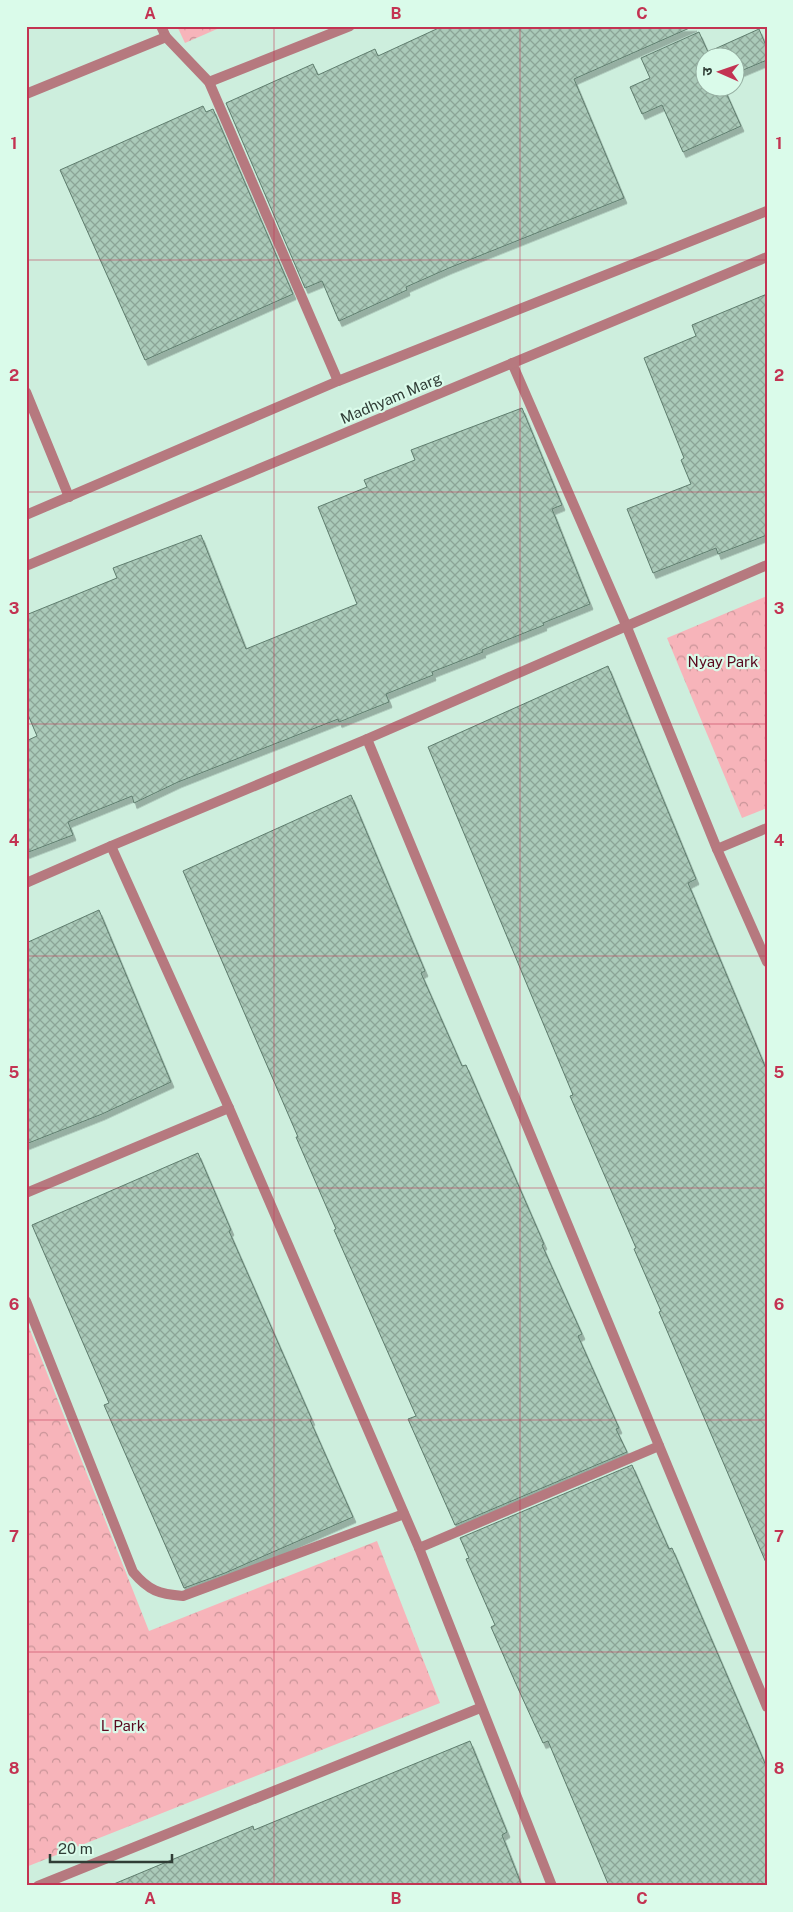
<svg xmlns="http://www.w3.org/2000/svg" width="793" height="1912" viewBox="0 0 793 1912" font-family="'Public Sans','Noto Sans Devanagari',sans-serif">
	<defs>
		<pattern id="forest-crowns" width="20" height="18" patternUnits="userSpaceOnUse" patternTransform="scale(1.25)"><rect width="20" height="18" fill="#f7b4ba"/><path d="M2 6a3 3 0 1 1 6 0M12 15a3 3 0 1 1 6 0" fill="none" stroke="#c89498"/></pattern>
		<pattern id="building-cross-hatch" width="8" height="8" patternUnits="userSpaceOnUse" patternTransform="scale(1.25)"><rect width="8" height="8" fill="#aacab9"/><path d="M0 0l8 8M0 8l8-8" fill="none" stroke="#8ba597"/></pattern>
		<filter id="shadow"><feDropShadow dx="3" dy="5.5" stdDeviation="0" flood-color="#0004"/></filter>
	</defs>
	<rect width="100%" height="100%" fill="#cdeedd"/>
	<!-- forest -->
	<g fill="url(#forest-crowns)">
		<path d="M177,26H224L185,43Z"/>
		<path d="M767,596V808L742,818L667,638Z"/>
		<path d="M26,1320L149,1631L377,1541L440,1703L26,1867Z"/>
	</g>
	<!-- building -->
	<g fill="url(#building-cross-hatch)" stroke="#5f7d6e" filter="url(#shadow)">
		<path d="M443,26H694L574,79L624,198L449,268L406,287L407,290L339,321L322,281L305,288L226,103L313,64L318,75L375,49L378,56Z"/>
		<path d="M759,29L767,48V60L736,73V58H706V88H724L741,126L683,152L662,105L642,114L630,87L650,78L641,58L699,32L708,52Z"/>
		<path d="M203,106L206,112L213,109L293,294L145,360L60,170Z"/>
		<path d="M767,294V535L718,554L716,548L653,573L627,509L691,484L681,460L684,458L644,358L696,336L692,325Z"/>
		<path d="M522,408L562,505L552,509L590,604L543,623L544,625L482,650L483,652L432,672L433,675L386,694L389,702L339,722L338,719L178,782L134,803L132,796L68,822L73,835L26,853V741L37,736L26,710V615L117,578L113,568L201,535L246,649L357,604L318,507L367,487L364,480L415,460L411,450Z"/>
		<path d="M608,666L696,879L688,883L767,1071V1565L659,1312L661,1311L634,1249L636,1248L570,1096L573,1095L428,747Z"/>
		<path d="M351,795L425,971L421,973L462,1066L466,1065L544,1244L542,1245L582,1334L578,1336L619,1428L616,1429L627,1452L455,1525L408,1419L416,1416L334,1230L336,1229L296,1137H298L183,871Z"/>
		<path d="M99,910L171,1082L102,1114L26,1144V943Z"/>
		<path d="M198,1153L231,1230L229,1231L312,1420H310L353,1517L225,1573L184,1588L104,1405L109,1403L32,1225Z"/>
		<path d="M632,1465L669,1549L672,1548L767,1768V1886H609L548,1741L543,1743L516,1684L491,1627L495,1625L466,1559L469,1558L460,1538Z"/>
		<path d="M470,1741L507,1832L502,1835L522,1886H109L253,1826L254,1830Z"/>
	</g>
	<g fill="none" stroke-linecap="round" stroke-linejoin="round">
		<!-- minor -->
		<g stroke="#b6797f" stroke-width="10">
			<path d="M161,26L166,37L209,82L338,381"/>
			<path d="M209,82L350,26"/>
			<path d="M26,94L166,37"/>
			<path d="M512,363L626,625L717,849L767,962"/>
			<path d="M26,392L69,497"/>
			<path d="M367,739L767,1707"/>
			<path d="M111,846L229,1108L419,1548L552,1886"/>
			<path d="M717,849L767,828"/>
			<path d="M26,883L111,846L367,739L767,565"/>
			<path d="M26,1193L229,1108"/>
			<path d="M26,1301L133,1572C149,1591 159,1594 183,1596L404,1514"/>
			<path d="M419,1548L659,1446"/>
			<path d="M38,1886L480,1708"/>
		</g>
		<!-- tertiary -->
		<g stroke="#b6797f" stroke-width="10">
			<path d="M26,515L338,381L767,211"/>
			<path d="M26,566L767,257"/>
		</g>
	</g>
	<!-- grid -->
	<path fill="none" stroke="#c33352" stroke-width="1" stroke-opacity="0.55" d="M274,26V1886M520,26V1886M26,260H767M26,492H767M26,724H767M26,956H767M26,1188H767M26,1420H767M26,1652H767"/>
	<g text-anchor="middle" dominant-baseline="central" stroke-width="4.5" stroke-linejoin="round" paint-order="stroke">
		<!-- street labels -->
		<g font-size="15" fill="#303d36" stroke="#dafbea">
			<text transform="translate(391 398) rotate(-23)">Madhyam Marg</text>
		</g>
		<!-- park labels -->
		<g font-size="15" fill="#5a081e" stroke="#dafbea">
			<text x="723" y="661">Nyay Park</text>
			<text x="123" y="1725">L Park</text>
		</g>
	</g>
	<!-- border -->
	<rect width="793" height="1912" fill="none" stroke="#dafbea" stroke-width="55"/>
	<!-- north arrow -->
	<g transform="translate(720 72) rotate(272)"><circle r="24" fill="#dafbea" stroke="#96afa2"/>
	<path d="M0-4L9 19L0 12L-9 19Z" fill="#c33352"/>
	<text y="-8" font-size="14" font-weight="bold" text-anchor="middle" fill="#303d36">उ</text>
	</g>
	<!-- scale -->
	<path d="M50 1854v8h122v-8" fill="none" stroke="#303d36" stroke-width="2.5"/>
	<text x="58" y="1854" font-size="15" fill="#303d36" stroke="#dafbea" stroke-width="4" paint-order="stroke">20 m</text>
	<rect x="28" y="28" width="738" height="1856" fill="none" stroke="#c33352" stroke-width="2"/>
	<g font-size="16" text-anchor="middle" font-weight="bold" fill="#c33352">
		<text x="150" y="19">A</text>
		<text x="396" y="19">B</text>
		<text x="642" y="19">C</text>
		<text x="14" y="149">1</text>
		<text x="779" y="149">1</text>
		<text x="14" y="381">2</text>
		<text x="779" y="381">2</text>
		<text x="14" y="614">3</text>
		<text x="779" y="614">3</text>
		<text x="14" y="846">4</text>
		<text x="779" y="846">4</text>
		<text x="14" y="1078">5</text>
		<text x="779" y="1078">5</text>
		<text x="14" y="1310">6</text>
		<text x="779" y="1310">6</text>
		<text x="14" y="1542">7</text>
		<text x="779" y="1542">7</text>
		<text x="14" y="1774">8</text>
		<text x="779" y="1774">8</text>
		<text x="150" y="1904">A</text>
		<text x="396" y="1904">B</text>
		<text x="642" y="1904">C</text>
	</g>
</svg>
